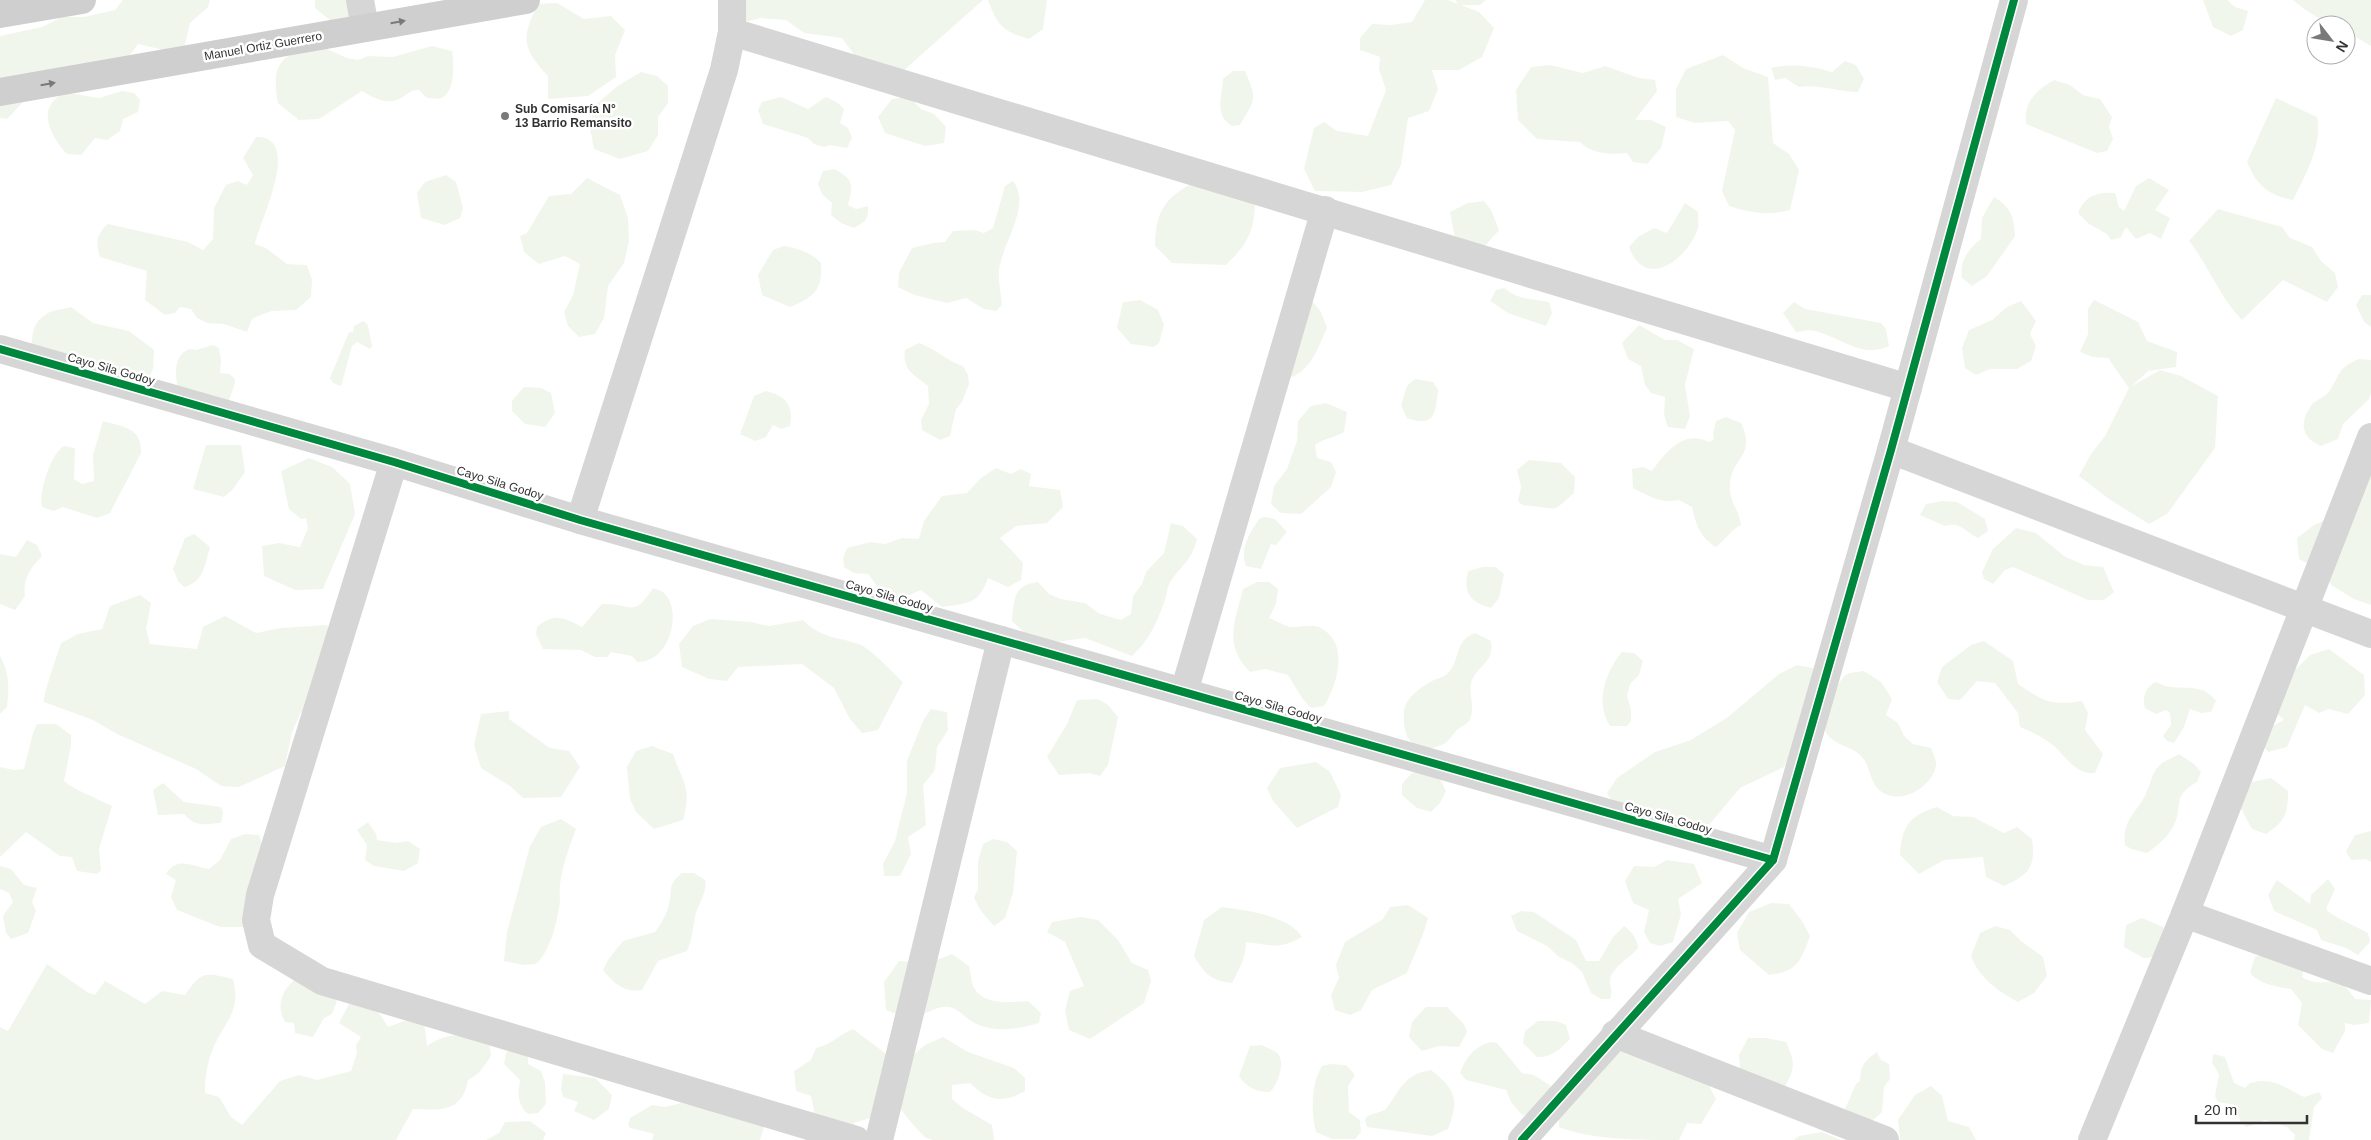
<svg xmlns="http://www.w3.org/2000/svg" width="2371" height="1140" viewBox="0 0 2371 1140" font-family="Helvetica,sans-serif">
	<rect width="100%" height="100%" fill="#fff"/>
	<!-- green -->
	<g fill="#f1f6ed">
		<path d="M123,0H210L208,7L190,23L183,52L168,51L138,44L129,56L23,102L7,119L0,118V36L42,27L62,17H84L115,10Z"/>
		<path d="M315,0H354L348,17L331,21L315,8Z"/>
		<path d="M733,0H983L903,71L856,57L842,38L804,33L786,20L760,18L745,22Z"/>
		<path d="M988,0H1047L1043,29L1029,39C1003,32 997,25 988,0Z"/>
		<path d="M1425,0H1448L1457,4L1456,0H1486L1480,5H1461L1479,12L1494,28L1482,57L1459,70H1432L1438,89L1429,111L1408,118L1401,165L1391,185L1362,192L1315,191L1304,169L1314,128L1324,122L1337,131L1368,136L1386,90L1379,69L1380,57L1360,50V38L1372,24L1391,25L1412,22Z"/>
		<path d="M2203,0H2227L2235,7L2248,11L2243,30L2231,36L2213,27Z"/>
		<path d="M2293,0H2371V46L2346,31V25C2325,25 2309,13 2293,0Z"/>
		<path d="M557,3L584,19L611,16L625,30L615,55L616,77L588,96L548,99V76C522,48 521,38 538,4Z"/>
		<path d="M318,45L347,58L358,60L368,56L393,57L432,46L452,51C454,63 456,95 439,99C436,99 431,98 427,98L419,90C410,90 409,93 401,98C388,106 374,98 362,91L319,119L299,120L278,103C271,64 280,54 318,45Z"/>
		<path d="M1723,55L1743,68L1768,77L1773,143L1789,154L1799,170L1790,210C1768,216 1751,213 1729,206L1722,191L1735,130L1728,121L1695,123L1676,117V89L1686,69Z"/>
		<path d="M1845,61L1856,65L1864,79L1858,92C1838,92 1819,84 1799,87L1785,78L1775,80L1771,68C1790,63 1813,66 1832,72Z"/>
		<path d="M1550,65L1583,73L1605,66L1639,78L1655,80L1657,91L1635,120H1651L1666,127L1661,148L1647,164L1633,162L1627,153C1611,155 1591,154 1580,142L1537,139L1518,120L1516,90L1531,67Z"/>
		<path d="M1233,71H1245C1257,99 1256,98 1240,125L1232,126C1214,115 1222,98 1223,79Z"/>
		<path d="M641,72L657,76L668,86V103L658,117V135L648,151L620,159L594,149L590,128L593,107L619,85Z"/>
		<path d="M2054,80L2070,85L2083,95L2100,99L2112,117L2109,127L2113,139L2107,151L2097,153L2026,124C2023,103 2036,90 2054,80Z"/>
		<path d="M122,91L134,93L140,100L138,112L123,119L120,131L107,140L95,138L81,155L67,154C56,143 41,119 51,104C54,100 59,96 62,92L99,98Z"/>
		<path d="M781,97L808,109L826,97L838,103L844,109L840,123L848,128L852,138L847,148L830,145L824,147L814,144L808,138L763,124L758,110L762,102Z"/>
		<path d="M909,97L921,109L934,114L946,127L944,143L925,146L885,133L878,117L892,99Z"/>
		<path d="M2276,98L2317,117C2323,144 2305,176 2293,200C2268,195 2257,186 2247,162Z"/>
		<path d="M256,137C304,136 259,222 255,244L266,248L287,264L307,265L312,280L311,297L296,310L272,311L258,316L252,319L247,332L224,324L207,323L197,318L191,309L180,307L175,313L165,315L145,300L147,271L100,257C95,243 97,233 108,224L188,242L203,250L213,239L214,208L226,185L238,181L247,185L253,175L243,158Z"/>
		<path d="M834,169C853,179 854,184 848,205L856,209L868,206C869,219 865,222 854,228L841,223L831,215L832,203L822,194L818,184L823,171Z"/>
		<path d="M446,175L456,182L463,208L460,218L445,225L421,218L417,193L425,182Z"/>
		<path d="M587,178L620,195L628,218L629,241L624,263L608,286L604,318L595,334L579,337L568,326L564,312L573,295L580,264L565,256L539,264L524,252L520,236L527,233L549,196L571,194Z"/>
		<path d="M2149,178L2169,190L2155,210L2170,218L2161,239L2150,233L2136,239L2126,227L2120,238L2111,240L2107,234L2089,224L2078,213C2086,195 2097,192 2115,193L2119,207L2124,211L2136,186Z"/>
		<path d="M1201,179L1255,203C1254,233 1247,244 1226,265L1172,263L1155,246C1155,208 1168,195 1201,179Z"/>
		<path d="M1013,181C1032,205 1002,244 999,270C998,280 1001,294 1002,305L996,311L984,309L966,298L947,303L914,295L898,287L899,273L912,248L933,243L945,242L953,231L974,230L984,233L993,228L1005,186Z"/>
		<path d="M1994,197C2011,207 2014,217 2015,236L1987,276L1972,286L1962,278C1959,262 1968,249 1981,239L1982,218Z"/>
		<path d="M1484,201L1491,210L1499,230L1477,255L1456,243L1450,212L1468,203Z"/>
		<path d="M1685,203L1698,212C1698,217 1699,223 1698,228C1688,259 1645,292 1629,247L1638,237L1654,228L1667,233Z"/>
		<path d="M2218,209L2282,227L2290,238L2312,247L2321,261L2335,273L2338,287L2327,302L2283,280L2242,320C2220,298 2209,266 2189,241Z"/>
		<path d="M784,246C797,248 812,253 821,263C823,290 814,297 790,307L762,295L758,275L773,250Z"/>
		<path d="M1504,288C1521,301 1530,298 1549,302L1552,313L1546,326L1508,313L1490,301L1496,290Z"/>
		<path d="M2362,295H2371V327L2364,322L2356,305Z"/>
		<path d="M1140,300L1158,310L1164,325L1159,343L1154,347L1131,344L1117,328L1123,302Z"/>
		<path d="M2094,300L2138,322L2147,341L2177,352L2176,367L2148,371L2132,386L2160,370L2181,376L2218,396L2215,448L2167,514L2149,524L2109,499L2079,476L2091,454L2105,436L2129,388L2108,358L2093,357L2080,352L2088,334V309Z"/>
		<path d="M2021,301L2036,321L2030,334L2036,346L2031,361L2017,369H1990L1976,375L1965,368L1962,348L1969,330L1992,320L2007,307Z"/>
		<path d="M1303,302H1313L1321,312L1327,328C1319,345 1312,369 1292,377L1283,373Z"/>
		<path d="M1794,302L1805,309L1881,323L1886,329L1889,346C1862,359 1840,337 1815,331C1810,329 1802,331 1796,332L1783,313Z"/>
		<path d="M71,307L93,323L129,331L154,350L153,369L139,397L36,367C32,348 26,325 48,313C54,310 64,309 71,307Z"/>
		<path d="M363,321L368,325L372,346L370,349L357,342L352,346L341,386L333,383L330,378L349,332H353L354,326Z"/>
		<path d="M1639,325L1665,340H1677L1694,349L1685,385L1690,416L1685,429L1668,427L1664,415L1665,397L1651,393L1645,385L1641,366L1628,359L1622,343Z"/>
		<path d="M919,343C936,349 947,361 963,366L968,375L969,384L962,402L956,409L950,436L940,440L922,430L921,420L929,404L928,386C914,375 902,370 905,350Z"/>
		<path d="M213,345L219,348L221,360L220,373L230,374L235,379C235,389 229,395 229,404L179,394C176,379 171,357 189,349L196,350Z"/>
		<path d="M2359,359L2371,360V393L2369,399L2343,424L2338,439L2321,446C2300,437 2299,421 2313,403C2317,400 2322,398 2326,395C2341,378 2334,369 2359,359Z"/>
		<path d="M1415,379L1433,382L1438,390C1435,413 1436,428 1407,418L1401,405L1407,386Z"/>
		<path d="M524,387L541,388L551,393L555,413L545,427L525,424L512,411V401Z"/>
		<path d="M766,391C786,396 794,405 790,426L781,429L773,425L766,437L755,441L740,434L754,396Z"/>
		<path d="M1326,403L1347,412L1344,432C1333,439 1326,437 1315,445L1317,458L1331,462L1336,472L1331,487L1301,514L1281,513L1271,504L1274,486L1287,469L1297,441L1298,421L1311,406Z"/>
		<path d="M1726,417L1741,423C1757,456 1731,457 1730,485C1729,502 1739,509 1741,525C1732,529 1725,540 1716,547C1700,537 1696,525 1692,507L1679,500C1661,504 1649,496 1633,488L1632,469L1643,467L1652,471C1666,452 1683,429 1709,442L1714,439L1713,434L1716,421Z"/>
		<path d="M103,421C123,427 142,427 141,453L110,513L97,518L63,507L53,511L42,507C38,494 51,453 64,446L75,448L74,479L82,484L94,481L93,455Z"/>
		<path d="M206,445H241L245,472L233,489L224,497L193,489Z"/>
		<path d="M309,458L332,467L350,484L355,514L323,589L295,590L264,576L262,546L279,543L300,547L308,528L306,518L301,519L289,509L281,471Z"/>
		<path d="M1529,460L1561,463L1575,477L1574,493C1551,513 1561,509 1532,506C1526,505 1523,507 1518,501L1521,487L1517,470Z"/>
		<path d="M996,468L1011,474L1021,469L1031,474L1029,486L1060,490L1063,507L1047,523L1016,526L1000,538L1023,563L1021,580L1008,587L988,578C979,605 967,603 942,607L921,590L900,599L880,590L868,574L854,573L844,567L843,558L847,548L870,542L885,544L902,538L919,539L924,521L942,496L967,493L981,478Z"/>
		<path d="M2371,473V605L2354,599L2331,585L2326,574L2299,559L2297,538L2314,525L2333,517Z"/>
		<path d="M1942,501L1957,502L1985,519L1988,531L1978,538C1965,532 1961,521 1945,526L1920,515L1926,504Z"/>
		<path d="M1266,517L1275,519L1287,532L1276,545L1271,544L1261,569L1246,566C1239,549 1250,532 1260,518Z"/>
		<path d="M1171,523L1183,526L1197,539C1191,562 1183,563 1171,581C1167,586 1167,594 1165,600C1158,620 1149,641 1132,656L1085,638L1056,642L1028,636L1012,621C1014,599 1013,585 1038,582L1049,594L1061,599L1085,603L1100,614L1121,620L1131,614L1133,596L1142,584L1146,572L1164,553Z"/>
		<path d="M2016,528L2036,533L2064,556L2084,565L2103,567L2114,592L2104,600H2088L2013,567L2005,570L1993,584L1984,579L1982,572L1993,549Z"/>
		<path d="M194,534L210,547C205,564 204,582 184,587L178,581L173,569L185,538Z"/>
		<path d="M27,540L37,545L42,556C30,569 23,578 25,596L15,610L0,604V554L16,557Z"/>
		<path d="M1483,567H1495L1504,574L1499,598L1491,608C1469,602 1463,592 1468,571Z"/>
		<path d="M1257,582H1269L1278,589L1276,604L1269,618C1275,620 1284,626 1290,627C1300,628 1312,623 1321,628C1350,644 1337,685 1324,706L1311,708L1302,698L1288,675L1265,669L1250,672C1223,645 1235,621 1243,589Z"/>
		<path d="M653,588C656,589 662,591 664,593C683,611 670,663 637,662L632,656L611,652L607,657H595L581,650L543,649L536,634L537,627C555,612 564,618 582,627L602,604C633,603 633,619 653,588Z"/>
		<path d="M140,595L151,603L146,629L150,644L197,649L203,627L225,616L256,633L281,628L327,625L344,669L330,701L301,712L292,732L285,766L239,787L221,786L196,769L117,734L93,720L44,702C43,694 58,653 61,643L78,634L102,629L110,606Z"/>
		<path d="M710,619L751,622L769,626L803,620C823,640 838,636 861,645C873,651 892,672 903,682L878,730L862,733L850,719L834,688L802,664L738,667L727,681L709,679L682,667L679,644L693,626Z"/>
		<path d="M1475,633L1491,641C1494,663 1480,663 1472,680C1467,693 1477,708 1469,721C1467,724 1460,727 1457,730C1453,734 1449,741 1444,744C1420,755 1403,744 1404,718C1404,715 1403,710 1405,707C1408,696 1423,686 1432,681C1437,678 1442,678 1446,675C1462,661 1452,642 1475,633Z"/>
		<path d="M1984,641L2013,661L2018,684C2043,701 2051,706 2082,701L2088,713L2085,730L2103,754L2095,773C2076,775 2066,757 2054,746C2044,738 2033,732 2020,727L2018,713L1995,683L1977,681L1960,700L1948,699L1937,682L1942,667L1971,645Z"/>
		<path d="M2329,649L2364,675L2365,695L2348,714L2329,709L2319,713L2305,705L2287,747L2268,752L2257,738L2269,728L2284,720L2274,711L2295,670L2310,655Z"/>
		<path d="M1622,652L1634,653L1643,661L1639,675L1630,684L1627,696L1631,709V721L1627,726H1610C1595,703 1605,672 1622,652Z"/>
		<path d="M0,656C10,674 9,688 7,707L0,714Z"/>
		<path d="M1797,665L1817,669L1797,745L1784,767L1740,788L1709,825L1687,836L1622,817L1607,793L1617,778L1655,752L1691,740L1728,717L1779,674Z"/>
		<path d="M1864,671L1881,682L1892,699L1886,715L1898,723L1904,736L1913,744L1931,748C1933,753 1937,761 1936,766C1931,788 1900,807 1879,790C1870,782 1870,766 1862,757C1854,747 1834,745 1827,734C1820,723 1835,683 1846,675C1850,672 1858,672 1864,671Z"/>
		<path d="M2155,682C2160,683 2165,687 2171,687C2189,689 2203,684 2216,701L2211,712L2201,713L2190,709L2184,727L2174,743L2167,741L2163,736L2171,725L2170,713L2166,710L2156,714L2145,708C2142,696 2145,689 2155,682Z"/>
		<path d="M1097,699L1107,704L1118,717L1108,765L1100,776L1089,773L1059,775L1047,757L1067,724L1077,700Z"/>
		<path d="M931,709L947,712L948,730L937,747L935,770L923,785L926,825L908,837L911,854L900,876H884L883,864L895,841L907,793V761L923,721Z"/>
		<path d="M509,711V719L550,748L569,751L580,767L561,797L523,798L510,786L481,768L474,745L481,714Z"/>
		<path d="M37,724H56L71,735V745L64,781C71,788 100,800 112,806L99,849L101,870L97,874L77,871L72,857L60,856L26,832L0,857V767L14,770L24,769L33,733Z"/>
		<path d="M652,746L673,754C683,784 692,786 683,820L654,829L636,812L630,799L627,767L636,751Z"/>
		<path d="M2179,754L2194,764L2201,772L2197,782C2170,797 2184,806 2174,825C2168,837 2157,846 2147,853L2131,849L2125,845C2122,817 2139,812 2147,791C2152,781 2151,772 2162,763C2167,760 2174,757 2179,754Z"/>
		<path d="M1316,762L1330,772L1341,795L1338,807L1297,828L1273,801L1267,788L1280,768Z"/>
		<path d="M1425,769L1441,781L1446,791L1440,803L1431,812L1417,808L1402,795V784L1412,773Z"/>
		<path d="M2271,778L2288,791C2288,814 2285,821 2266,834L2252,829L2238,803L2252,782Z"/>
		<path d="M163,783L184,802L221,807L223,812L221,823C203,824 197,828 184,814L158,815L153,790Z"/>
		<path d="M1937,807L1953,816L1973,817L2004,833L2017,827L2032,839C2036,867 2029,875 2004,886L1986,877L1983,857L1944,860L1919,874L1900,855C1901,827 1910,815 1937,807Z"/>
		<path d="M561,819L576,829C569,847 563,865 560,884C559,892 561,900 559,908C556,926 550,951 536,964L523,965L504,961L507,932L530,846L541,827Z"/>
		<path d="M368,822L376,834L377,840L396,843L408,841L420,849L418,863L404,871L374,866L365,860L367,845L357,830Z"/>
		<path d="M2371,831V862L2366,859L2351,860L2346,851L2355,835Z"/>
		<path d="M245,834L259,835L264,851L244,927H220L177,910L171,897L176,880L166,874C177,856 191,866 209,869L220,860L231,839Z"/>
		<path d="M993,839L1007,842L1017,851L1013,893L1005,918L994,926L981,911L974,898L978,889V861L983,844Z"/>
		<path d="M1667,860L1694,864L1702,883L1678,899L1681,914L1673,942L1660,946L1650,943L1644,932L1649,910L1633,903L1625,881L1634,866L1654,867Z"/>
		<path d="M0,866L11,869L24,885L37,888L32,902L36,911L28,933L11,939L6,933L3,916L13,902L9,893L0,889Z"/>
		<path d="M682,873H694L705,880C707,895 698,903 695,917C693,929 692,939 687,951L658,961L642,990C624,993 614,984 603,970L608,960L623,941L655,932C661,924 667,914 669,904C673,888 667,885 682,873Z"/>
		<path d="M2328,879L2335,889L2326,909C2334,918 2356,926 2368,933L2370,942L2358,955L2346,948L2321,940L2317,930L2274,911L2268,895L2277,880L2310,904L2311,895Z"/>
		<path d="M1771,903L1789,904L1802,921L1810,936C1801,961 1797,972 1769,975L1740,950L1737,933L1749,912Z"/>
		<path d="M1408,905L1428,918C1423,938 1414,954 1407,973L1372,990L1361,1010L1350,1015L1335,1010L1331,995L1339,978L1336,965L1345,942L1383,919L1390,907Z"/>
		<path d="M1222,907C1245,910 1290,916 1302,937C1279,950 1271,945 1246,942C1246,957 1239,970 1232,983C1211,981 1204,973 1194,956L1204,920Z"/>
		<path d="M1521,911L1534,912L1576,940L1586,961H1599L1613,937L1624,926C1632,932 1637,938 1638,948C1630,958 1612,967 1610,980C1610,988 1613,991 1610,999H1601L1591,993L1582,972L1572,963L1559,957L1547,946L1517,931L1511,916Z"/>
		<path d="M1081,917L1098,920L1118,940L1132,963L1148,970L1151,981L1144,1003L1090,1039L1069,1030L1065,1010L1070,991L1084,986L1065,942L1047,932L1052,922Z"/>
		<path d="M2142,918L2163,927L2166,937L2154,957L2144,958L2124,947L2126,925Z"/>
		<path d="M1995,926L2010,930L2021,941L2043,957L2047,976L2034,993L2018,1002C1998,991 1979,978 1971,956L1980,933Z"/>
		<path d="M2280,948L2304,968L2302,977C2328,992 2334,967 2355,999L2371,1000L2369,1023L2354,1025L2345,1023V1031L2333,1053L2322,1049L2298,1025L2302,1003L2291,989C2278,987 2257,984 2250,972L2255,957Z"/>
		<path d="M952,954L969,966C971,972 971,980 973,986C982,1006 1011,1002 1028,1001L1041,1013L1039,1023C1018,1029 992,1034 971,1021C965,1017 957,1008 949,1007C938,1006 933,1011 923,1014C911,1019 898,1015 886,1010L884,982L899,961L929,963Z"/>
		<path d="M47,964L87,992L95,995L105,981L145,1004L162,991L185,995C201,971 205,972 233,979C240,1008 230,1016 217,1040C208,1057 205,1074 205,1093L219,1097L231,1117L242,1125L280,1081L299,1075L317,1080L351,1071L357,1053L356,1045L361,1037L339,1023L349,1004C370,1005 377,1007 388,1027L407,1020L424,1022L427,1046C449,1031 464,1034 489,1041L491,1056L479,1073L468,1080C462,1113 440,1110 413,1109L396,1140H0V1027L8,1031Z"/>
		<path d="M298,977L333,995L337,1001L332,1014L324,1018L313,1037L295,1033L294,1023L285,1022C275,1005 283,988 298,977Z"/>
		<path d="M1426,1007H1447L1464,1024L1467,1032L1459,1047L1439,1046L1422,1051L1409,1037L1412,1022Z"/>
		<path d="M1538,1021H1557L1566,1025L1570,1039C1560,1049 1552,1058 1537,1057L1523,1043L1525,1031Z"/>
		<path d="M853,1029L890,1057L880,1102L870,1118L854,1123L855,1140H812L814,1110L811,1096L796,1091L794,1071L811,1060L816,1048C833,1044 838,1035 853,1029Z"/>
		<path d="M943,1037L968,1052L1014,1068L1025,1078V1091C1003,1104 988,1101 970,1083L952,1085V1099L963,1108L992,1125L994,1140H933L926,1138L914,1126L899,1107L913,1055L925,1045Z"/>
		<path d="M1748,1038H1766L1786,1042C1796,1064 1795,1069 1783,1090L1741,1084L1739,1055Z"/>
		<path d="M1490,1042L1497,1043L1522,1073L1534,1075L1551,1086L1549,1099L1523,1116L1511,1102L1506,1090L1466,1080L1460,1073C1467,1056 1473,1048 1490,1042Z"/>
		<path d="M1262,1045C1266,1048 1272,1049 1276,1052C1287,1060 1278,1084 1270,1092C1256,1092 1247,1088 1239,1076L1250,1046Z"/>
		<path d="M511,1047L528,1053V1064L541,1071L545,1082L546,1104L538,1113L528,1114C517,1104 518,1095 520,1080L504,1064L506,1053Z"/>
		<path d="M1624,1049L1704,1076L1716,1099L1701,1124L1687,1123L1679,1140C1642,1140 1590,1140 1559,1127V1112L1595,1057Z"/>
		<path d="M1877,1052L1881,1060L1889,1064L1890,1079L1884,1087L1882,1112L1864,1128L1855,1124L1845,1109L1856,1084L1860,1081C1860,1066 1865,1060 1877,1052Z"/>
		<path d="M2213,1054L2225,1057L2234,1083L2245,1088L2250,1083C2271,1076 2286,1088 2304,1097L2319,1092L2322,1098L2314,1107L2309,1140H2294L2295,1135L2287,1127L2265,1120L2247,1127L2241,1123L2235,1105L2218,1102L2215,1096L2219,1074L2212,1063Z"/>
		<path d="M1330,1064L1346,1065L1355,1075L1348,1086L1349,1112L1360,1120L1361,1132L1355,1139H1332L1316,1132C1311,1111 1311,1084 1322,1066Z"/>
		<path d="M1431,1070C1455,1089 1460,1099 1448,1129L1432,1136L1367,1127L1365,1120L1367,1116L1385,1110C1401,1090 1402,1075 1431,1070Z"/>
		<path d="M563,1074L595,1078L612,1095L609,1109L594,1120L574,1111L578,1102L563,1097L561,1089Z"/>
		<path d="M1931,1086L1942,1096L1948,1121L1969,1127L1976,1140H1900L1898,1120L1915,1095Z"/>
		<path d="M681,1103L756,1122L764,1127L760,1140H652L654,1134L630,1128L628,1125L630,1118L652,1105L665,1107Z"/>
		<path d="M530,1121L546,1133L543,1140H486L499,1133L505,1122Z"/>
		<path d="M1822,1132L1841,1140H1794L1799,1136Z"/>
	</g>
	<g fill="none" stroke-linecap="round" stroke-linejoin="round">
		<!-- street -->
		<g stroke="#d6d6d6" stroke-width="28">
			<path d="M360,0L365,28"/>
			<path d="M732,32L1908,388"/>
			<path d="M0,349L394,462L580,520L1773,860"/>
			<path d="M1891,450L2371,634"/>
			<path d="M394,462L260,895L256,920L262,945L322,981L856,1140"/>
			<path d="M580,520L724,70L732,32V0"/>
			<path d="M1184,692L1325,210"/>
			<path d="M2185,914L2371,981"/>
			<path d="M1615,1034L1885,1140"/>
			<path d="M879,1140L1001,640"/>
			<path d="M1522,1140L1773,860L1891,450L2014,0"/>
			<path d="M2092,1140L2185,914L2371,437"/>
		</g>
		<!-- secondary -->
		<g stroke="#cfcfcf" stroke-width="28">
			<path d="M0,14L82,0"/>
			<path d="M0,92L526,0"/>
		</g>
		<!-- cycleway casing -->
		<g stroke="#fff" stroke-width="11">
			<g id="cycleway">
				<path d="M0,349L394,462L580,520L1773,860"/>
				<path d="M1522,1140L1773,860L1891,450L2014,0"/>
			</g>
		</g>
		<!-- cycleway -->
		<use href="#cycleway" stroke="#00873e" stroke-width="8"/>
	</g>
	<!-- one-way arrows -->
	<defs><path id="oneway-solid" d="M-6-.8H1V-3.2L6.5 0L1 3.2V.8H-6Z" transform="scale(1.25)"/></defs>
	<g fill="#797979">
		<use href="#oneway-solid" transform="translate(398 22) rotate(-10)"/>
		<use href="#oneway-solid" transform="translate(48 84) rotate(-10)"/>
	</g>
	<!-- markers -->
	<circle fill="#7a7a7a" stroke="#fff" stroke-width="2" cx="505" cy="116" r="5"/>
	<g text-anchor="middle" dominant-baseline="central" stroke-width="5" stroke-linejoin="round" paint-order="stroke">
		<!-- street labels -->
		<g font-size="12" fill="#323232" stroke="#fff">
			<text transform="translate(263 46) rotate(-10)">Manuel Ortiz Guerrero</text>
			<text transform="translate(111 369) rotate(16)">Cayo Sila Godoy</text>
			<text transform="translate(500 483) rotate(17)">Cayo Sila Godoy</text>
			<text transform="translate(889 596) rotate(16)">Cayo Sila Godoy</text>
			<text transform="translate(1278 707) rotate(16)">Cayo Sila Godoy</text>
			<text transform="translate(1668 818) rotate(16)">Cayo Sila Godoy</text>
		</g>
		<!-- poi labels -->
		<g font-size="12" font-weight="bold" fill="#323232" stroke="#fff" text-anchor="start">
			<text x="515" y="109">Sub Comisaría N°<tspan x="515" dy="14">13 Barrio Remansito</tspan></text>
		</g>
	</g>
	<!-- north arrow -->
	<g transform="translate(2331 40) rotate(121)"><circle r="24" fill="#ffffff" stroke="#adadad"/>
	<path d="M0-4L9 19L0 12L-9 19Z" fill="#7a7a7a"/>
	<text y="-8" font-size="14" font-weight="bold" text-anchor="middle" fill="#323232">N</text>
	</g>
	<!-- scale -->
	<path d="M2196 1115v8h111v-8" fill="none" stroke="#323232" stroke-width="2.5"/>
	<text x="2204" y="1115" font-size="15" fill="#323232" stroke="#ffffff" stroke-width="4" paint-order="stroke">20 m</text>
</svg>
